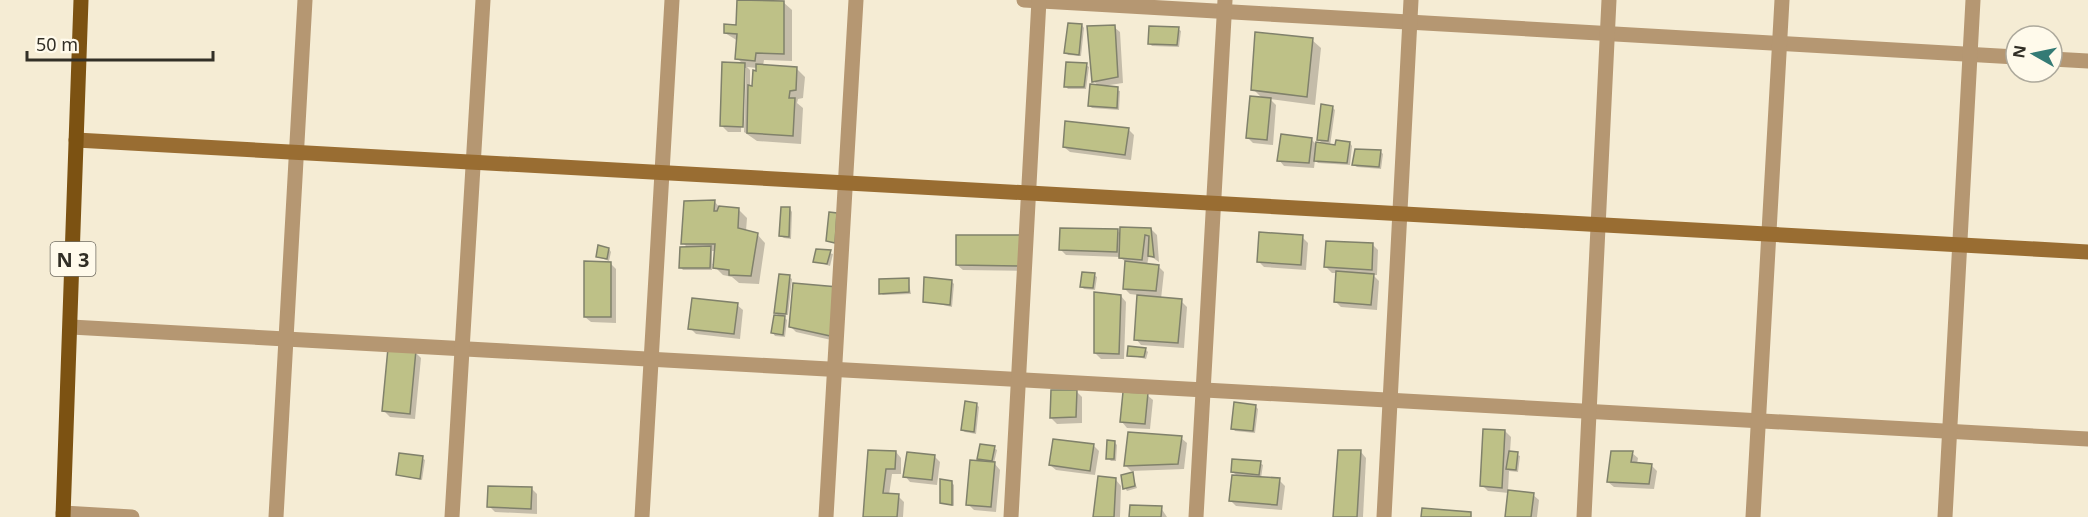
<svg xmlns="http://www.w3.org/2000/svg" width="2088" height="517" viewBox="0 0 2088 517" font-family="'Noto Sans',sans-serif">
	<rect width="100%" height="100%" fill="#f5ecd4"/>
	<!-- shadow -->
	<g fill="#0003" fill-rule="evenodd">
		<path d="M783,2L792,10V61L764,60L763,66L796,68L805,77L803,98L798,99L797,103L803,108L801,144L757,141L744,132L746,68H743L741,132H728L722,126L743,64L737,58L738,41L725,33ZM747,67L757,68L754,88L750,87V70Z"/>
		<path d="M1082,25L1084,28L1081,56L1068,55L1066,52Z"/>
		<path d="M1114,27L1120,32L1123,83L1103,86L1120,91L1119,110L1092,108L1089,105L1099,87L1094,81Z"/>
		<path d="M1178,29L1181,31L1179,47L1152,46L1149,43Z"/>
		<path d="M1312,40L1321,48L1315,105L1270,99L1276,105L1273,145L1253,143L1247,137L1262,98L1253,89Z"/>
		<path d="M1086,65L1089,67L1086,89H1068L1066,87Z"/>
		<path d="M1332,107L1335,110L1330,146L1350,143L1352,146L1350,165L1318,163L1315,160L1314,168L1284,166L1279,160L1311,139L1318,146L1324,145L1318,139Z"/>
		<path d="M1128,129L1134,135L1131,160L1070,152L1064,147Z"/>
		<path d="M1381,152L1383,154L1381,169L1357,167L1354,165Z"/>
		<path d="M715,202L720,208L739,210L747,218L746,231L757,234L765,243L759,284L739,283L732,277L723,275L712,264V270H683L681,268L688,248L683,243ZM712,251H716L715,264H712Z"/>
		<path d="M790,209L792,212L791,239L784,238L781,236Z"/>
		<path d="M1151,229L1157,235L1159,262L1149,255L1147,265L1158,266L1164,272L1161,299L1181,301L1187,307L1184,348L1141,345L1136,339L1138,295L1130,294L1124,288L1127,263L1120,257L1066,255L1060,249L1117,230L1121,235Z"/>
		<path d="M1302,237L1308,243L1306,270L1264,267L1258,261Z"/>
		<path d="M1027,242L1026,271L963,270L957,265Z"/>
		<path d="M1373,245L1378,250L1377,275H1373L1379,281L1377,310L1341,307L1336,302L1338,273H1332L1326,267Z"/>
		<path d="M609,249L611,252L609,261L598,257Z"/>
		<path d="M818,250L833,254L830,266L815,261Z"/>
		<path d="M610,263L616,269V323L591,322L585,317Z"/>
		<path d="M1094,275L1097,277L1095,290L1084,289L1081,286Z"/>
		<path d="M789,277L792,279L788,315H782L787,320L785,337L775,336L773,333L780,317L775,312Z"/>
		<path d="M908,279L911,294L883,295L880,293Z"/>
		<path d="M951,281L954,284L952,307L925,301Z"/>
		<path d="M794,285L840,342L796,332L790,326Z"/>
		<path d="M1121,296L1126,302L1124,359H1101L1095,353Z"/>
		<path d="M737,305L743,310L740,339L696,334L690,328Z"/>
		<path d="M1145,349L1148,352L1146,359L1129,355Z"/>
		<path d="M415,352L421,358L415,419L390,417L384,411Z"/>
		<path d="M1076,391L1082,397V423L1057,424L1051,418Z"/>
		<path d="M1147,395L1153,400L1150,429L1127,428L1122,422Z"/>
		<path d="M976,404L979,407L976,434L965,432L962,430Z"/>
		<path d="M1255,406L1258,409L1255,433L1235,431L1233,428Z"/>
		<path d="M1505,431L1511,437L1510,452L1520,456L1518,472L1509,471L1508,491L1533,495L1539,500L1537,517H1507L1509,493L1488,491L1482,485Z"/>
		<path d="M1181,438L1187,443L1184,469L1131,471L1125,465Z"/>
		<path d="M1114,442L1117,445L1116,461H1111L1108,458Z"/>
		<path d="M1094,446L1099,451L1095,475L1056,470L1050,465Z"/>
		<path d="M994,448L997,450L994,463L1000,470L996,512L974,510L968,504L983,463L979,458Z"/>
		<path d="M869,451L896,452L901,458V474H892L889,495L898,496L904,502L903,517H864Z"/>
		<path d="M1361,452L1366,458L1363,517H1335Z"/>
		<path d="M1632,453L1638,458L1637,464L1651,465L1657,471L1654,489L1614,487L1608,482Z"/>
		<path d="M934,456L940,462L937,485L910,482L905,476Z"/>
		<path d="M422,458L425,460L422,480L398,475Z"/>
		<path d="M1260,463L1263,465L1261,478L1279,480L1285,486L1282,510L1236,506L1230,500L1238,477L1233,472Z"/>
		<path d="M1132,474L1137,488L1127,491L1125,488Z"/>
		<path d="M1116,480L1121,486L1120,517H1095Z"/>
		<path d="M951,482L954,485V506L942,502Z"/>
		<path d="M532,489L537,494V514L495,512L489,506Z"/>
		<path d="M1161,508L1167,517H1131Z"/>
	</g>
	<!-- building -->
	<g fill="#bec187" stroke="#80816b" stroke-width="1.5">
		<path d="M737,0L784,1V54L756,53L755,61L735,59L737,34L724,33V24L736,25Z"/>
		<path d="M1068,23L1082,24L1079,55L1064,53Z"/>
		<path d="M1115,25L1118,77L1092,82L1087,26Z"/>
		<path d="M1149,26L1179,27L1177,45L1148,44Z"/>
		<path d="M1255,32L1313,38L1307,97L1251,90Z"/>
		<path d="M722,62L745,63L743,127L720,126Z"/>
		<path d="M1066,62L1087,63L1084,87H1064Z"/>
		<path d="M756,64L797,67L796,90L790,91L789,98H795L793,136L747,133L748,85L752,86L753,70L756,71Z"/>
		<path d="M1090,84L1118,87L1117,108L1088,106Z"/>
		<path d="M1250,96L1271,98L1267,140L1246,138Z"/>
		<path d="M1321,104L1333,106L1328,141L1317,140Z"/>
		<path d="M1065,121L1129,128L1125,155L1063,147Z"/>
		<path d="M1281,134L1312,138L1309,163L1277,161Z"/>
		<path d="M1336,140L1350,142L1347,163L1314,161L1316,142L1335,145Z"/>
		<path d="M1355,149L1381,150L1379,167L1352,165Z"/>
		<path d="M715,200L714,211H717L719,206L739,208L738,228L758,233L751,276L729,275V270L713,268L715,244H681L684,201Z"/>
		<path d="M781,207H790L789,237L779,236Z"/>
		<path d="M829,212L837,213L835,243L826,241Z"/>
		<path d="M1120,227L1151,228L1154,257L1148,256L1149,236L1145,235L1142,260L1119,258Z"/>
		<path d="M1060,228L1118,229L1117,252L1059,250Z"/>
		<path d="M1259,232L1303,235L1301,265L1257,262Z"/>
		<path d="M956,235H1022L1021,266L956,265Z"/>
		<path d="M1326,241L1373,243L1372,270L1324,267Z"/>
		<path d="M598,245L609,248L607,259L596,257Z"/>
		<path d="M711,246L710,268H679L680,247Z"/>
		<path d="M816,249L831,250L827,264L813,262Z"/>
		<path d="M584,261L611,262V317H584Z"/>
		<path d="M1125,261L1159,265L1156,291L1123,289Z"/>
		<path d="M1336,271L1374,274L1371,305L1334,302Z"/>
		<path d="M1082,272L1095,273L1093,288L1080,287Z"/>
		<path d="M779,274L790,275L786,314L774,313Z"/>
		<path d="M924,277L952,280L950,305L923,302Z"/>
		<path d="M909,278V292L879,294V279Z"/>
		<path d="M793,283L838,287L835,337L789,327Z"/>
		<path d="M1094,292L1121,295L1119,354L1094,353Z"/>
		<path d="M1137,295L1182,299L1178,343L1134,340Z"/>
		<path d="M692,298L738,303L734,334L688,329Z"/>
		<path d="M774,315L785,316L783,335L771,333Z"/>
		<path d="M1128,346L1146,348L1144,357L1127,356Z"/>
		<path d="M388,348L416,350L410,414L382,411Z"/>
		<path d="M1051,390H1077L1076,417L1050,418Z"/>
		<path d="M1123,392L1148,393L1145,424L1120,422Z"/>
		<path d="M965,401L977,403L974,432L961,430Z"/>
		<path d="M1234,402L1256,405L1253,431L1231,429Z"/>
		<path d="M1483,429L1505,430L1502,488L1480,486Z"/>
		<path d="M1128,432L1182,436L1178,464L1124,466Z"/>
		<path d="M1053,439L1094,444L1090,471L1049,465Z"/>
		<path d="M1107,440L1115,441L1114,459H1106Z"/>
		<path d="M980,444L995,446L992,461L977,459Z"/>
		<path d="M868,450L896,451L895,469H886L883,493L899,494L897,517H863Z"/>
		<path d="M1338,450H1361L1357,517H1333Z"/>
		<path d="M1509,451L1518,452L1516,470L1506,469Z"/>
		<path d="M1611,451H1633L1631,462L1652,464L1649,484L1607,482Z"/>
		<path d="M907,452L935,455L932,480L903,477Z"/>
		<path d="M399,453L423,456L420,479L396,475Z"/>
		<path d="M1232,459L1261,461L1259,475L1231,472Z"/>
		<path d="M970,460L995,462L991,507L966,505Z"/>
		<path d="M1133,472L1135,486L1123,489L1121,475Z"/>
		<path d="M1232,475L1280,478L1277,505L1229,501Z"/>
		<path d="M1098,476L1116,478L1114,517H1093Z"/>
		<path d="M940,479L952,481V505L940,503Z"/>
		<path d="M488,486L532,487L531,509L487,507Z"/>
		<path d="M1508,490L1534,493L1531,517H1505Z"/>
		<path d="M1130,505L1162,506L1161,517H1129Z"/>
		<path d="M1422,508L1471,512V517H1421Z"/>
	</g>
	<g fill="none" stroke-linecap="round" stroke-linejoin="round">
		<!-- street -->
		<g stroke="#b59772" stroke-width="15">
			<path d="M1024,0L2016,57"/>
			<path d="M2052,59L2088,61"/>
			<path d="M71,327L2088,439"/>
			<path d="M63,513L132,517"/>
			<path d="M276,517L305,0"/>
			<path d="M452,517L483,0"/>
			<path d="M642,517L672,0"/>
			<path d="M826,517L856,0"/>
			<path d="M1011,517L1039,0"/>
			<path d="M1196,517L1225,0"/>
			<path d="M1384,517L1411,0"/>
			<path d="M1584,517L1609,0"/>
			<path d="M1753,517L1782,0"/>
			<path d="M1945,517L1973,0"/>
		</g>
		<!-- secondary -->
		<path stroke="#996d32" stroke-width="15" d="M76,140L2088,252"/>
		<!-- primary -->
		<path stroke="#7c5212" stroke-width="15" d="M63,517L81,0"/>
	</g>
	<g text-anchor="middle" dominant-baseline="central" stroke-width="4.5" stroke-linejoin="round" paint-order="stroke">
		<!-- shield labels -->
		<rect fill="#fffaeb" stroke="#706c61" stroke-width="1.5" x="50.5" y="242" width="45" height="34" rx="4.5"/>
		<g font-size="20" font-weight="bold" fill="#322f26">
			<text x="73" y="259">N 3</text>
		</g>
	</g>
	<!-- north arrow -->
	<g transform="translate(2034 54) rotate(279)"><circle r="28" fill="#fffaeb" stroke="#ada99c" stroke-width="1.5"/>
	<path d="M0-4.5L10 22L0 15L-10 22Z" fill="#347b75"/>
	<text y="-9" font-size="16" font-weight="bold" text-anchor="middle" fill="#322f26">N</text>
	</g>
	<!-- scale -->
	<path d="M27 51v9h186v-9" fill="none" stroke="#322f26" stroke-width="3"/>
	<text x="36" y="51" font-size="18" fill="#322f26" stroke="#fffaeb" stroke-width="4.5" paint-order="stroke">50 m</text>
</svg>
